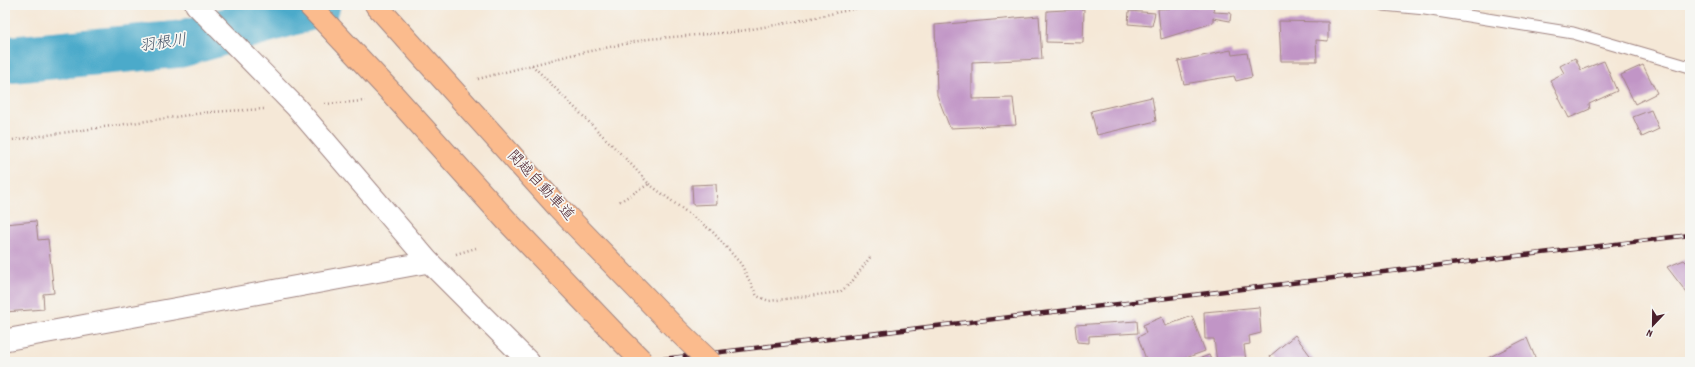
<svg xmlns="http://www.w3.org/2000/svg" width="1695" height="367" viewBox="0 0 1695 367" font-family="Dekko,'Klee One',sans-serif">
	<rect width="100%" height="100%" fill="#f6f6f2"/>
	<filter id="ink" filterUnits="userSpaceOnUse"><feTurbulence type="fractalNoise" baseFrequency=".025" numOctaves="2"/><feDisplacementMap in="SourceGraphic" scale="8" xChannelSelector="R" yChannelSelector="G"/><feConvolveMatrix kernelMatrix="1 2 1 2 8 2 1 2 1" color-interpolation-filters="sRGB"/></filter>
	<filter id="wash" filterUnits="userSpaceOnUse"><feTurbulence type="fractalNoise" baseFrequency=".012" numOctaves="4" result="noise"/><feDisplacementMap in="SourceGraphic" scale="16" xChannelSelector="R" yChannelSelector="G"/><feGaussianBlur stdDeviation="0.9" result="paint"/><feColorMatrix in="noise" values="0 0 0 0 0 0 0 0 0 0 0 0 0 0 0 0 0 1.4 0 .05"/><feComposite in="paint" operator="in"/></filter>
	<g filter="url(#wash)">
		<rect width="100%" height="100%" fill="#f5e8d7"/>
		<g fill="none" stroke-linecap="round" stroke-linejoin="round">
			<!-- river -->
			<path stroke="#4baaca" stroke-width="47" d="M5,60L181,44L317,5"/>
		</g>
		<g id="blocks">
			<!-- building -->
			<g fill="#c195c6">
				<path d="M1213,6L1214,12L1231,13L1230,21L1213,18V23L1161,39L1158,9Z"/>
				<path d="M1084,9L1083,43L1046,42L1047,11Z"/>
				<path d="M1129,11L1155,13L1152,26L1128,24Z"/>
				<path d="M1039,16L1042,59L972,62V99L1013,98L1016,125L950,128L937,95L935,25Z"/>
				<path d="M1279,21L1328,22V41L1316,40L1317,61H1281Z"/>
				<path d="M1231,50L1232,55L1247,53L1252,77L1236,81L1234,76L1184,84L1178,61Z"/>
				<path d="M1575,58L1581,70L1604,61L1617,91L1589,104L1590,109L1569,118L1550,80L1564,73L1560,66Z"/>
				<path d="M1643,65L1657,93L1635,104L1621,75Z"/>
				<path d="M1152,97L1156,121L1097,135L1091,111Z"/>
				<path d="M1651,110L1659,129L1642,137L1633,117Z"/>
				<path d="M716,184L717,204L693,205L692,185Z"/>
				<path d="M36,221L38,240L48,239L54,293L43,294L44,309L5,312V224Z"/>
				<path d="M1684,260L1689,265H1690V297L1667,267Z"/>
				<path d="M1259,307L1261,333L1249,336L1250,344L1244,345L1246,362H1217L1214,339H1205L1204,312Z"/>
				<path d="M1192,316L1205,351L1175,362H1147L1138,337L1146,333L1143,325L1162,317L1165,326Z"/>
				<path d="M1137,321L1138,333L1089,336V343L1077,342L1075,325Z"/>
				<path d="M1295,335L1315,362H1274L1270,356Z"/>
				<path d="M1527,338L1537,362H1480Z"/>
				<path d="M1209,355L1212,362H1191Z"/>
			</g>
		</g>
	</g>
	<g filter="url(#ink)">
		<use href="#blocks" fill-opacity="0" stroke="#a08481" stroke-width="1"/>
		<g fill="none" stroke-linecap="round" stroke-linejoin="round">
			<!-- lane casing -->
			<g stroke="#a08481" stroke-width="13">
				<path id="lane" d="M1383,5L1425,9L1573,33L1690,67"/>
			</g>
			<!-- street casing -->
			<g stroke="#a08481" stroke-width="23">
				<g id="street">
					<path d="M196,5L296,107L429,262L529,362"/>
					<path d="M5,340L429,262"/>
				</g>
			</g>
			<!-- highway casing -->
			<g stroke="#a08481" stroke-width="24">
				<g id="highway">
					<path d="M309,5L389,90L507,221L618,337"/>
					<path d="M376,5L558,207L675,328"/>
				</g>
			</g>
			<!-- path -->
			<g stroke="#a08481" stroke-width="2.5" stroke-dasharray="1 3" stroke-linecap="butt">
				<path d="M532,65L629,162L649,184L619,202"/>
				<path d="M478,79L571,55L648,39L734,32L793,22L858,8L891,5"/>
				<path d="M325,104L365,101"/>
				<path d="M5,141L210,112L264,109"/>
				<path d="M649,184L712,231L741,264L757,296L769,301L840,292L851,283L871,256"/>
				<path d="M456,254L476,248"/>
			</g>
			<!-- lane -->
			<use href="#lane" stroke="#fff" stroke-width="11"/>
			<!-- street -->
			<use href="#street" stroke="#fff" stroke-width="21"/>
			<!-- highway -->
			<use href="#highway" stroke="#fbbb8d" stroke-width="22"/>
			<!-- rail casing -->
			<g stroke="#4a1f2b" stroke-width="4.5">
				<path id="rail" d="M638,362L1690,235"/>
			</g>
			<!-- rail -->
			<use href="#rail" stroke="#f6f6f2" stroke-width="3" stroke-dasharray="9" stroke-linecap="butt"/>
			<!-- highway-bridge casing -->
			<g stroke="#a08481" stroke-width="24" stroke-linecap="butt">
				<g id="highway-bridge">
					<path d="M675,328L710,362"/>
					<path d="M618,337L643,362"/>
				</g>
			</g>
			<!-- highway-bridge -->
			<use href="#highway-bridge" stroke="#fbbb8d" stroke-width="22"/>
		</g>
	</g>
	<g text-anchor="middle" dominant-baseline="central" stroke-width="3.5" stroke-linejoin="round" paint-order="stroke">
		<!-- street labels -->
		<g font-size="15" fill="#4a1f2b" stroke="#f6f6f2">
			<text transform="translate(540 186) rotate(47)">関越自動車道</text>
		</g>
		<!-- water labels -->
		<g font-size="16" font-style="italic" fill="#4a576b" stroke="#f6f6f2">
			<text transform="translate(163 44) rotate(-8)">羽根川</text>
		</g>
	</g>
	<!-- margin -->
	<rect width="1695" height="367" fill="none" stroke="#f6f6f2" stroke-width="20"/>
	<!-- north arrow -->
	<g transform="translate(1653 325) rotate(202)" stroke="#f6f6f2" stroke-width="3" paint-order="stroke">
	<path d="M0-3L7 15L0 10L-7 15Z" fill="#4a1f2b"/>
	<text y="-6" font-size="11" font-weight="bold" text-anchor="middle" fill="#4a1f2b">N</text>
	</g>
</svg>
